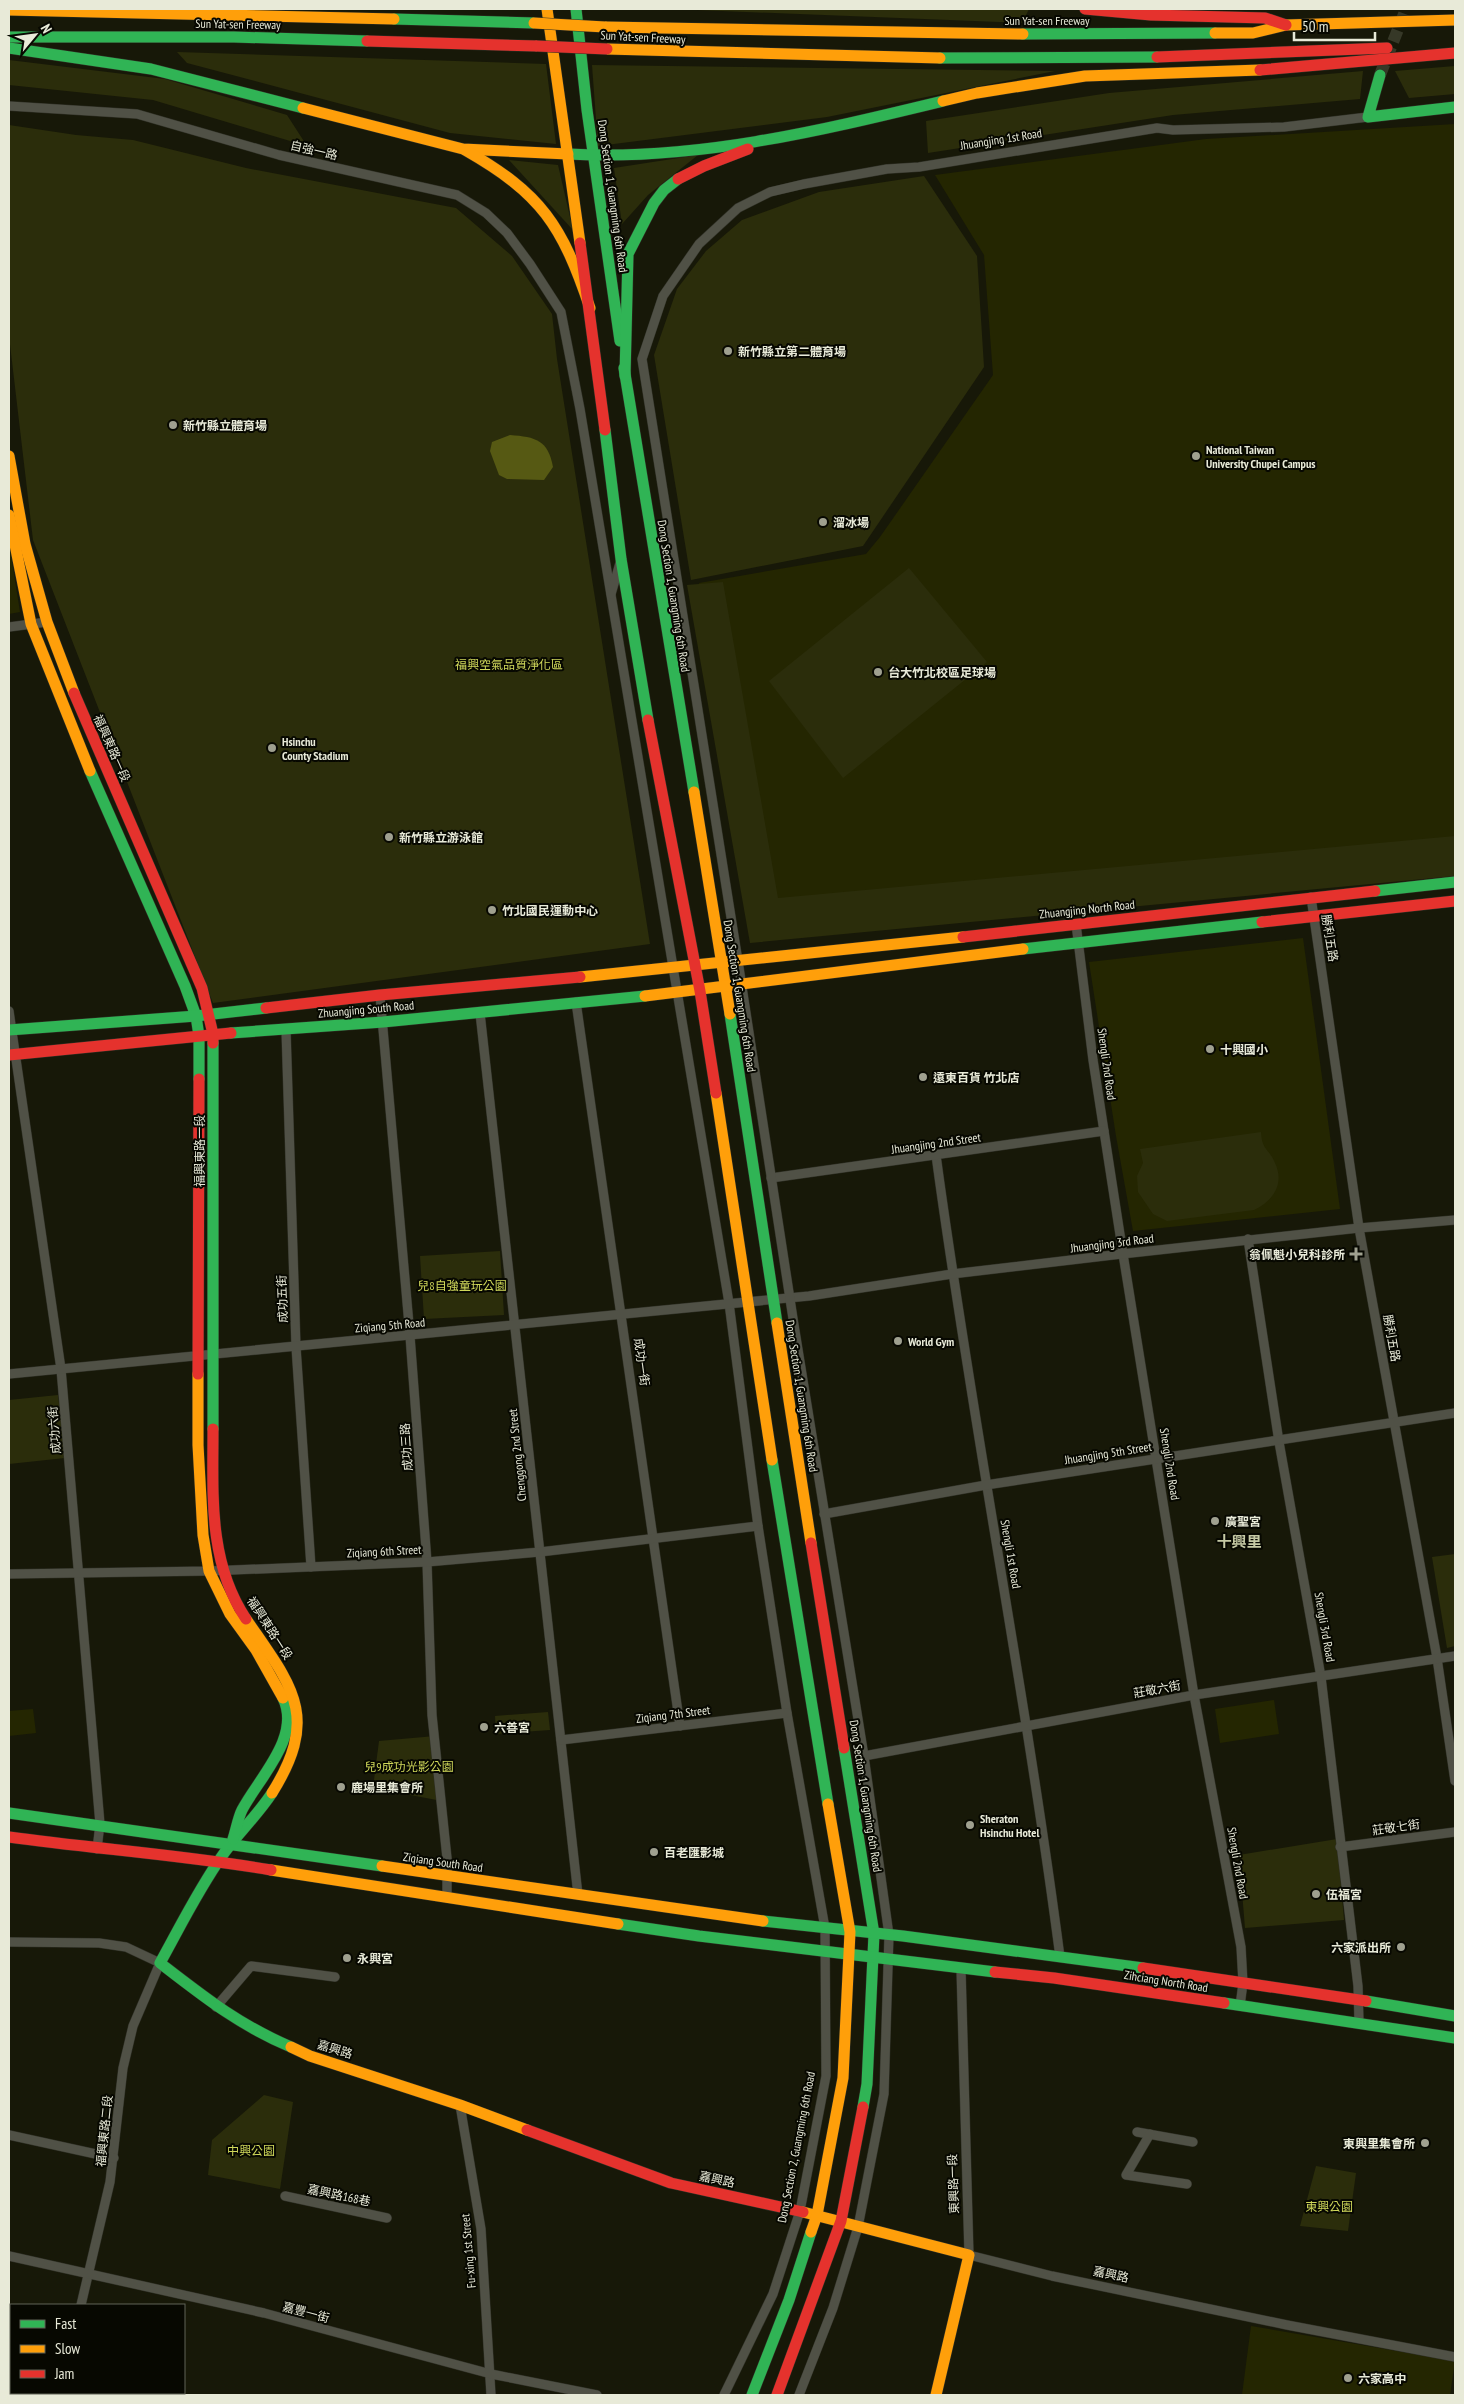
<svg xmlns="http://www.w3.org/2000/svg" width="1464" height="2404" viewBox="0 0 1464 2404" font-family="'PT Sans Narrow','Noto Sans TC',sans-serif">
	<rect width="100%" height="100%" fill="#171808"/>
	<!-- built -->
	<g fill="#242601">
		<path d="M1455,124V852L762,920L699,583L866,554L880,537L993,375L984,255L935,175L1206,139Z"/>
		<path d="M9,543L20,612L9,614Z"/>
		<path d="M1303,938L1340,1209L1133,1231L1116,1136L1089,962Z"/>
		<path d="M1274,1700L1279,1734L1220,1743L1215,1709Z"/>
		<path d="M33,1709L36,1733L9,1736V1711Z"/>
		<path d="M1251,2326L1455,2361L1450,2395H1242Z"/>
	</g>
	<!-- green -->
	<g fill="#2b2d0b">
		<path d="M673,9H1029L1022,23Z"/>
		<path d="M177,52L546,64L556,144L450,133L187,63Z"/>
		<path d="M9,60L165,79L287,115L307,146L153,100L9,85Z"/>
		<path d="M592,65L1055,71L827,117L598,146Z"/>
		<path d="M1455,66V94L1409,98L1395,71Z"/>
		<path d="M1363,71L1360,99L1173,115L928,153L926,121L1109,93Z"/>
		<path d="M9,125L76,135L133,140L246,168L456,208L512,256L552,314L557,359L650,944L213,1003L33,540L9,336Z"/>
		<path d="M698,155L648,195L622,224L614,168Z"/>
		<path d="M509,160L558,165L573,230Z"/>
		<path d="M924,176L977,256L984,367L863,546L691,580L654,355L677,289L706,251L742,220L819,192Z"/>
		<path d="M909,568L987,662L843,778L769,681Z"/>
		<path d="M723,582L778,898L1455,836V876L750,943L687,585Z"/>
		<path d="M1261,1132C1262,1151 1269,1148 1275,1163C1285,1184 1273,1201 1254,1210L1167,1221L1153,1214L1138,1192L1137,1176L1143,1163L1140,1149Z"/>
		<path d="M500,1251L504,1315L424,1319L420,1256Z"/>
		<path d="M58,1395L65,1458L9,1464V1400Z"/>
		<path d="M1455,1554V1646L1447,1648L1432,1557Z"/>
		<path d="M548,1712L550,1730L496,1734L495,1716Z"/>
		<path d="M435,1736L442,1801L373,1788L379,1741Z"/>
		<path d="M1337,1839L1344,1920L1245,1928L1239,1855Z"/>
		<path d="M264,2095L293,2102L280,2189L208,2175L212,2140Z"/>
		<path d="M1316,2166L1356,2173L1348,2231L1300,2226Z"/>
	</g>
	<!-- water -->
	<path fill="#565913" d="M510,435C536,437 548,440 553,467L544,480L507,479L499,475L490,451L492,442Z"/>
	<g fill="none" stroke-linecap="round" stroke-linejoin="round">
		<!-- secondary-tunnel -->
		<path stroke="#363827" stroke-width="12" stroke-dasharray="12 6" stroke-linecap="butt" d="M1380,75L1406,9"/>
		<!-- street casing -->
		<g stroke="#303127" stroke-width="10">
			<g id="street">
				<path d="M9,106L137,114L279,155L457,195L486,213L507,233L530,264L561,312L580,409L729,1303L758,1526L787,1713L825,1928L826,2076L800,2211L773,2294L724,2395"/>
				<path d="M611,594L620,563"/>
				<path d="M9,627L47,622"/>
				<path d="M1311,897L1359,1228L1437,1658L1455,1781"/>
				<path d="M1076,924L1093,1060L1123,1254L1194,1695L1241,1947L1243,1983L1240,2006"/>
				<path d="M380,995L410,1336L427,1562L432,1715L447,1858V1898"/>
				<path d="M576,1002L680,1726"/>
				<path d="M9,1011L61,1369L100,1824L97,1849"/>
				<path d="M480,1013L578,1895"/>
				<path d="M286,1030L296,1347L311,1567"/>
				<path d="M936,1155C972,1423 1025,1688 1060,1957"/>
				<path d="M771,1178L1104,1131"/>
				<path d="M1248,1239L1279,1442L1321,1677L1358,1986L1359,2022"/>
				<path d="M9,1374L809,1296L952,1274L1113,1255L1359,1228L1455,1220"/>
				<path d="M824,1514L986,1485L1455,1413"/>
				<path d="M9,1574L209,1571L427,1562L540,1552L758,1526"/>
				<path d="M561,1740L787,1713"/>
				<path d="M864,1756L1194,1695L1455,1656"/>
				<path d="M1340,1847L1455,1832"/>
				<path d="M9,1942L99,1943L126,1947L160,1963L133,2026L123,2068L110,2182L81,2305"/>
				<path d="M961,1969L969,2255L1052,2276L1287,2325L1455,2357"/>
				<path d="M216,2007L251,1966L335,1977"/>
				<path d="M460,2105L481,2229L491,2395"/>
				<path d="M1137,2132L1193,2142"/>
				<path d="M1150,2134L1126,2175L1187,2184"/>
				<path d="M9,2135L114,2158"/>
				<path d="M285,2196L387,2218"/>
				<path d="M9,2256L264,2313L491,2374L597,2395"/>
				<path d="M9,2391H11"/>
				<path d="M24,2393L43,2395"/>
				<path d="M59,2395L60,2393"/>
				<path d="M799,2395L833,2308L858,2227L884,2094L889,1935L864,1756L794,1325L738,961L642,359L663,296L699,244L738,208L770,192L804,184L887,169L919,167L1157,128L1173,130L1284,127L1368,117"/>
			</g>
		</g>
		<!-- fast casing -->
		<g stroke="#303127" stroke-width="12">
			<g id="fast">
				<path d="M576,9L587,110L620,341"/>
				<path d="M394,19L534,23"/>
				<path d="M1023,34L1215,33"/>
				<path d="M9,37H234L367,41"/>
				<path d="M9,48L151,69L303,108"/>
				<path d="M940,58L1157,57"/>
				<path d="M1380,75L1368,117L1455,107"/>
				<path d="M568,154C696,161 819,131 943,101"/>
				<path d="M624,368L694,792"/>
				<path d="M625,376L628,254L654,203L664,190L678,179"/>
				<path d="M605,430L621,559L648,720"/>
				<path d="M90,771L185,986L196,1016L199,1036V1079"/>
				<path d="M1375,891L1455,882"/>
				<path d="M1023,949L1262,922"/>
				<path d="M730,1014L777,1323"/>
				<path d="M9,1030L196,1016L266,1008"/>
				<path d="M231,1033L383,1022L645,996"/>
				<path d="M213,1043V1429"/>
				<path d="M772,1460L828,1804"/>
				<path d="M844,1748L874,1934L867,2084L863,2107"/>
				<path d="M272,1793C257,1816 237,1834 222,1856C198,1890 180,1927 160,1963C204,1997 239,2025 291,2047"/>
				<path d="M9,1813L382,1866"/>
				<path d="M233,1839C236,1830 238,1818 242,1810C258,1779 302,1737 283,1698"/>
				<path d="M763,1921L903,1936L1143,1968"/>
				<path d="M618,1924L699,1936L995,1972"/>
				<path d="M1366,2001L1455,2016"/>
				<path d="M1224,2003L1455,2038"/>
				<path d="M752,2395L789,2300L811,2232"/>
			</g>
		</g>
		<!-- slow casing -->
		<g stroke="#303127" stroke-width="12">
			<g id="slow">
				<path d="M547,9L580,243"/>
				<path d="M9,10L394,19"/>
				<path d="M605,27L1023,34"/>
				<path d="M1215,33H1253L1286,25L1455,20"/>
				<path d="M607,49L940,58"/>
				<path d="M943,101L977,93L1085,76L1260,70"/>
				<path d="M303,108L463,149L568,154"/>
				<path d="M465,150C542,194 562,225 590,308"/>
				<path d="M9,456L25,544L47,622L74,693"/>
				<path d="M9,515L31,624L90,771"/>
				<path d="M694,792L730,1014"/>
				<path d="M580,977L963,937"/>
				<path d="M645,996L1023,949"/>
				<path d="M716,1093L772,1460"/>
				<path d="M777,1323L811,1543"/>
				<path d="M198,1374V1445L203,1535L209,1571L230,1614L256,1650L283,1698"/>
				<path d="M246,1619C291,1685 321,1715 272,1793"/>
				<path d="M382,1866L763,1921"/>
				<path d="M271,1870L618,1924"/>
				<path d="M291,2047L310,2056L460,2105L527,2130"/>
				<path d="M803,2212L969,2255L936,2395"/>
				<path d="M811,2232L817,2215L843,2078L850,1932L828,1804"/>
			</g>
		</g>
		<!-- jam casing -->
		<g stroke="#303127" stroke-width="12">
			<g id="jam">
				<path d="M1085,9L1151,15L1265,18L1286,25"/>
				<path d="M367,41L537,46"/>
				<path d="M1157,57L1387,48"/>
				<path d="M1260,70L1455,53"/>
				<path d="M678,179L704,166L748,149"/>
				<path d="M580,243L605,430"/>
				<path d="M74,693L202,988L213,1034V1043"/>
				<path d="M648,720L700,991L716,1093"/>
				<path d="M1262,922L1455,901"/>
				<path d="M963,937L1375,891"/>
				<path d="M266,1008L380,995L580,977"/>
				<path d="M9,1055L231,1033"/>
				<path d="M198,1374L199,1079"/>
				<path d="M213,1429C213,1495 208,1562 246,1619"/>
				<path d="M811,1543L844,1748"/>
				<path d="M9,1837C96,1849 184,1855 271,1870"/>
				<path d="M1143,1968L1366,2001"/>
				<path d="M995,1972L1054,1978L1224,2003"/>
				<path d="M527,2130L671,2183L803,2212"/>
				<path d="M777,2395L841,2221L863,2107"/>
			</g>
		</g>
		<!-- street -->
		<use href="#street" stroke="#505146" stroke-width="9"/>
		<!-- fast -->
		<use href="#fast" stroke="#30b455" stroke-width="11"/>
		<!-- slow -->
		<use href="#slow" stroke="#ff9f0a" stroke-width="11"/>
		<!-- jam -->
		<use href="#jam" stroke="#e5322d" stroke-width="11"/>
		<!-- slow-bridge casing -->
		<g stroke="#303127" stroke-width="12" stroke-linecap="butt">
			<path id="slow-bridge" d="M534,23L605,27"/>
		</g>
		<!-- jam-bridge casing -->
		<g stroke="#303127" stroke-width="12" stroke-linecap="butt">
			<path id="jam-bridge" d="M537,46L607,49"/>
		</g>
		<!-- slow-bridge -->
		<use href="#slow-bridge" stroke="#ff9f0a" stroke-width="11"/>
		<!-- jam-bridge -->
		<use href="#jam-bridge" stroke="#e5322d" stroke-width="11"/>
	</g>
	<!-- markers -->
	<g fill="#9fa08f" stroke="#070801" stroke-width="2">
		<circle cx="728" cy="351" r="5"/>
		<circle cx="173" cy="425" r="5"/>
		<circle cx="1196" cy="456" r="5"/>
		<circle cx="823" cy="522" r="5"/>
		<circle cx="878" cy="672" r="5"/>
		<circle cx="272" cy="748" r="5"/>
		<circle cx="389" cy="837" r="5"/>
		<circle cx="492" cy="910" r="5"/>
		<circle cx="1210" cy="1049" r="5"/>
		<circle cx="923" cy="1077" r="5"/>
		<path d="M1353.5 1246.5h5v5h5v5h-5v5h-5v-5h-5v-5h5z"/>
		<circle cx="898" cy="1341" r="5"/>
		<circle cx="1215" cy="1521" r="5"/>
		<circle cx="484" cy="1727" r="5"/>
		<circle cx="341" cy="1787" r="5"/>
		<circle cx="970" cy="1825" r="5"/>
		<circle cx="654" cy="1852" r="5"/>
		<circle cx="1316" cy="1894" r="5"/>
		<circle cx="1401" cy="1947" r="5"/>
		<circle cx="347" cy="1958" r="5"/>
		<circle cx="1425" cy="2143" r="5"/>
		<circle cx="1348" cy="2378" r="5"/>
	</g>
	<g text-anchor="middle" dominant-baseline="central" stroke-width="4" stroke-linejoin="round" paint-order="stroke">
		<!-- street labels -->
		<g font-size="12" fill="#e8ead8" stroke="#070801">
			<text x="1047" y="20">Sun Yat-sen Freeway</text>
			<text transform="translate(238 24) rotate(1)">Sun Yat-sen Freeway</text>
			<text transform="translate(643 37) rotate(3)">Sun Yat-sen Freeway</text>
			<text transform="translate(1001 139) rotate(-9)">Jhuangjing 1st Road</text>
			<text transform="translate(314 150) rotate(13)">自強一路</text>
			<text transform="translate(613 196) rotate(82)">Dong Section 1, Guangming 6th Road</text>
			<text transform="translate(674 596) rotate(81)">Dong Section 1, Guangming 6th Road</text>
			<text transform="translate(112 748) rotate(66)">福興東路一段</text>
			<text transform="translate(1087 909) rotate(-6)">Zhuangjing North Road</text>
			<text transform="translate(1330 938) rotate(81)">勝利五路</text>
			<text transform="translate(740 996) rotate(81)">Dong Section 1, Guangming 6th Road</text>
			<text transform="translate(366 1009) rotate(-5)">Zhuangjing South Road</text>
			<text transform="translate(1107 1064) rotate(82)">Shengli 2nd Road</text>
			<text transform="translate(936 1143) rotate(-8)">Jhuangjing 2nd Street</text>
			<text transform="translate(199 1151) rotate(-90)">福興東路一段</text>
			<text transform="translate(1112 1243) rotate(-7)">Jhuangjing 3rd Road</text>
			<text transform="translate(282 1299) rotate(-92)">成功五街</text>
			<text transform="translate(390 1325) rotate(-5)">Ziqiang 5th Road</text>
			<text transform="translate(1392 1338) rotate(80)">勝利五路</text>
			<text transform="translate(642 1362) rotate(82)">成功一街</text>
			<text transform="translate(802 1396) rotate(81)">Dong Section 1, Guangming 6th Road</text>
			<text transform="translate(54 1430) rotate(-95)">成功六街</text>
			<text transform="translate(406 1447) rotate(-94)">成功三路</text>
			<text transform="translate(1108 1453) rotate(-9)">Jhuangjing 5th Street</text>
			<text transform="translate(517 1455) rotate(-96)">Chenggong 2nd Street</text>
			<text transform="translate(1170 1464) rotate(81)">Shengli 2nd Road</text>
			<text transform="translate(384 1551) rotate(-3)">Ziqiang 6th Street</text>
			<text transform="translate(1011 1554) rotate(80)">Shengli 1st Road</text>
			<text transform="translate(1325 1627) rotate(80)">Shengli 3rd Road</text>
			<text transform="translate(270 1628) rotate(57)">福興東路一段</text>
			<text transform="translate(1157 1689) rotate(-10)">莊敬六街</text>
			<text transform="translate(673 1714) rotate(-7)">Ziqiang 7th Street</text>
			<text transform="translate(866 1796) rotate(81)">Dong Section 1, Guangming 6th Road</text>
			<text transform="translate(1396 1827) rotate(-8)">莊敬七街</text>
			<text transform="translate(443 1862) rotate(8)">Ziqiang South Road</text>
			<text transform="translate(1238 1863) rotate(80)">Shengli 2nd Road</text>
			<text transform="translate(1166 1981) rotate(9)">Zihciang North Road</text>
			<text transform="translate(335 2049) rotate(17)">嘉興路</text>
			<text transform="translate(104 2131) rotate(-84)">福興東路二段</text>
			<text transform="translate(796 2147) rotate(-79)">Dong Section 2, Guangming 6th Road</text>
			<text transform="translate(717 2179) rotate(12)">嘉興路</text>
			<text transform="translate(953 2184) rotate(-92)">東興路一段</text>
			<text transform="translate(339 2195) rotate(12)">嘉興路168巷</text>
			<text transform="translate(468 2251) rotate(-95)">Fu-xing 1st Street</text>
			<text transform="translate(1111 2274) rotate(12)">嘉興路</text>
			<text transform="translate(306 2312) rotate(15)">嘉豐一街</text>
		</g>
		<!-- poi labels -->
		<g font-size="12" font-weight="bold" fill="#e8ead8" stroke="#070801" text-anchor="start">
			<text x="738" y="351">新竹縣立第二體育場</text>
			<text x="183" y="425">新竹縣立體育場</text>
			<text x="1206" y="449">National Taiwan<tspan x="1206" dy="14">University Chupei Campus</tspan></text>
			<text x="833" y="522">溜冰場</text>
			<text x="888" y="672">台大竹北校區足球場</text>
			<text x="282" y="741">Hsinchu<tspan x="282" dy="14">County Stadium</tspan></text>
			<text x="399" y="837">新竹縣立游泳館</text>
			<text x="502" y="910">竹北國民運動中心</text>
			<text x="1220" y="1049">十興國小</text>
			<text x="933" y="1077">遠東百貨 竹北店</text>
			<text x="1345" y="1254" text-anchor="end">翁佩魁小兒科診所</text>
			<text x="908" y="1341">World Gym</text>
			<text x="1225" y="1521">廣聖宮</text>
			<text x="494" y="1727">六善宮</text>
			<text x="351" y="1787">鹿場里集會所</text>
			<text x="980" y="1818">Sheraton<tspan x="980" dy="14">Hsinchu Hotel</tspan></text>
			<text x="664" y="1852">百老匯影城</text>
			<text x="1326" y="1894">伍福宮</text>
			<text x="1391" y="1947" text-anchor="end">六家派出所</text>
			<text x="357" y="1958">永興宮</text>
			<text x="1415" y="2143" text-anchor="end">東興里集會所</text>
			<text x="1358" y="2378">六家高中</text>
		</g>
		<!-- park labels -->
		<g font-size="12" fill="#d0d85a" stroke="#070801">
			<text x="509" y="664">福興空氣品質淨化區</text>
			<text x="462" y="1285">兒8自強童玩公園</text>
			<text x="409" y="1766">兒9成功光影公園</text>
			<text x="251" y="2150">中興公園</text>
			<text x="1329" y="2206">東興公園</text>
		</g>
		<!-- quarter labels -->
		<g font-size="15" font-weight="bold" fill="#c6caa5" stroke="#070801">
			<text x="1239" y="1541">十興里</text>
		</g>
	</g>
	<!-- border -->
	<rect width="1464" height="2404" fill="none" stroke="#e8ead8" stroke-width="20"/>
	<!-- legend -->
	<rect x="10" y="2304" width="175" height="90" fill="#070801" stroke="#616257"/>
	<rect x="20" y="2320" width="25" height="8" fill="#30b455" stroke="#616257"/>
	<text x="55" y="2329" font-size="15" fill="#e8ead8">Fast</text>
	<rect x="20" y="2345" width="25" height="8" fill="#ff9f0a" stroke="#616257"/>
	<text x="55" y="2354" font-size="15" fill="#e8ead8">Slow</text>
	<rect x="20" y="2370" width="25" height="8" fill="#e5322d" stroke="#616257"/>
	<text x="55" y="2379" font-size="15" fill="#e8ead8">Jam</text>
	<!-- north arrow -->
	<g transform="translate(35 35) rotate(61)" stroke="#070801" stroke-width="4" paint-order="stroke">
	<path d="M0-4L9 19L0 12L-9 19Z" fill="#e8ead8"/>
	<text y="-8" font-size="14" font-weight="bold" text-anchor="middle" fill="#e8ead8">N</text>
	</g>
	<!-- scale -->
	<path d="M1294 32v8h81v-8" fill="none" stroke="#e8ead8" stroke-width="2.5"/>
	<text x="1302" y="32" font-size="15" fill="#e8ead8" stroke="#070801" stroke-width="4" paint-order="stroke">50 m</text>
</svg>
